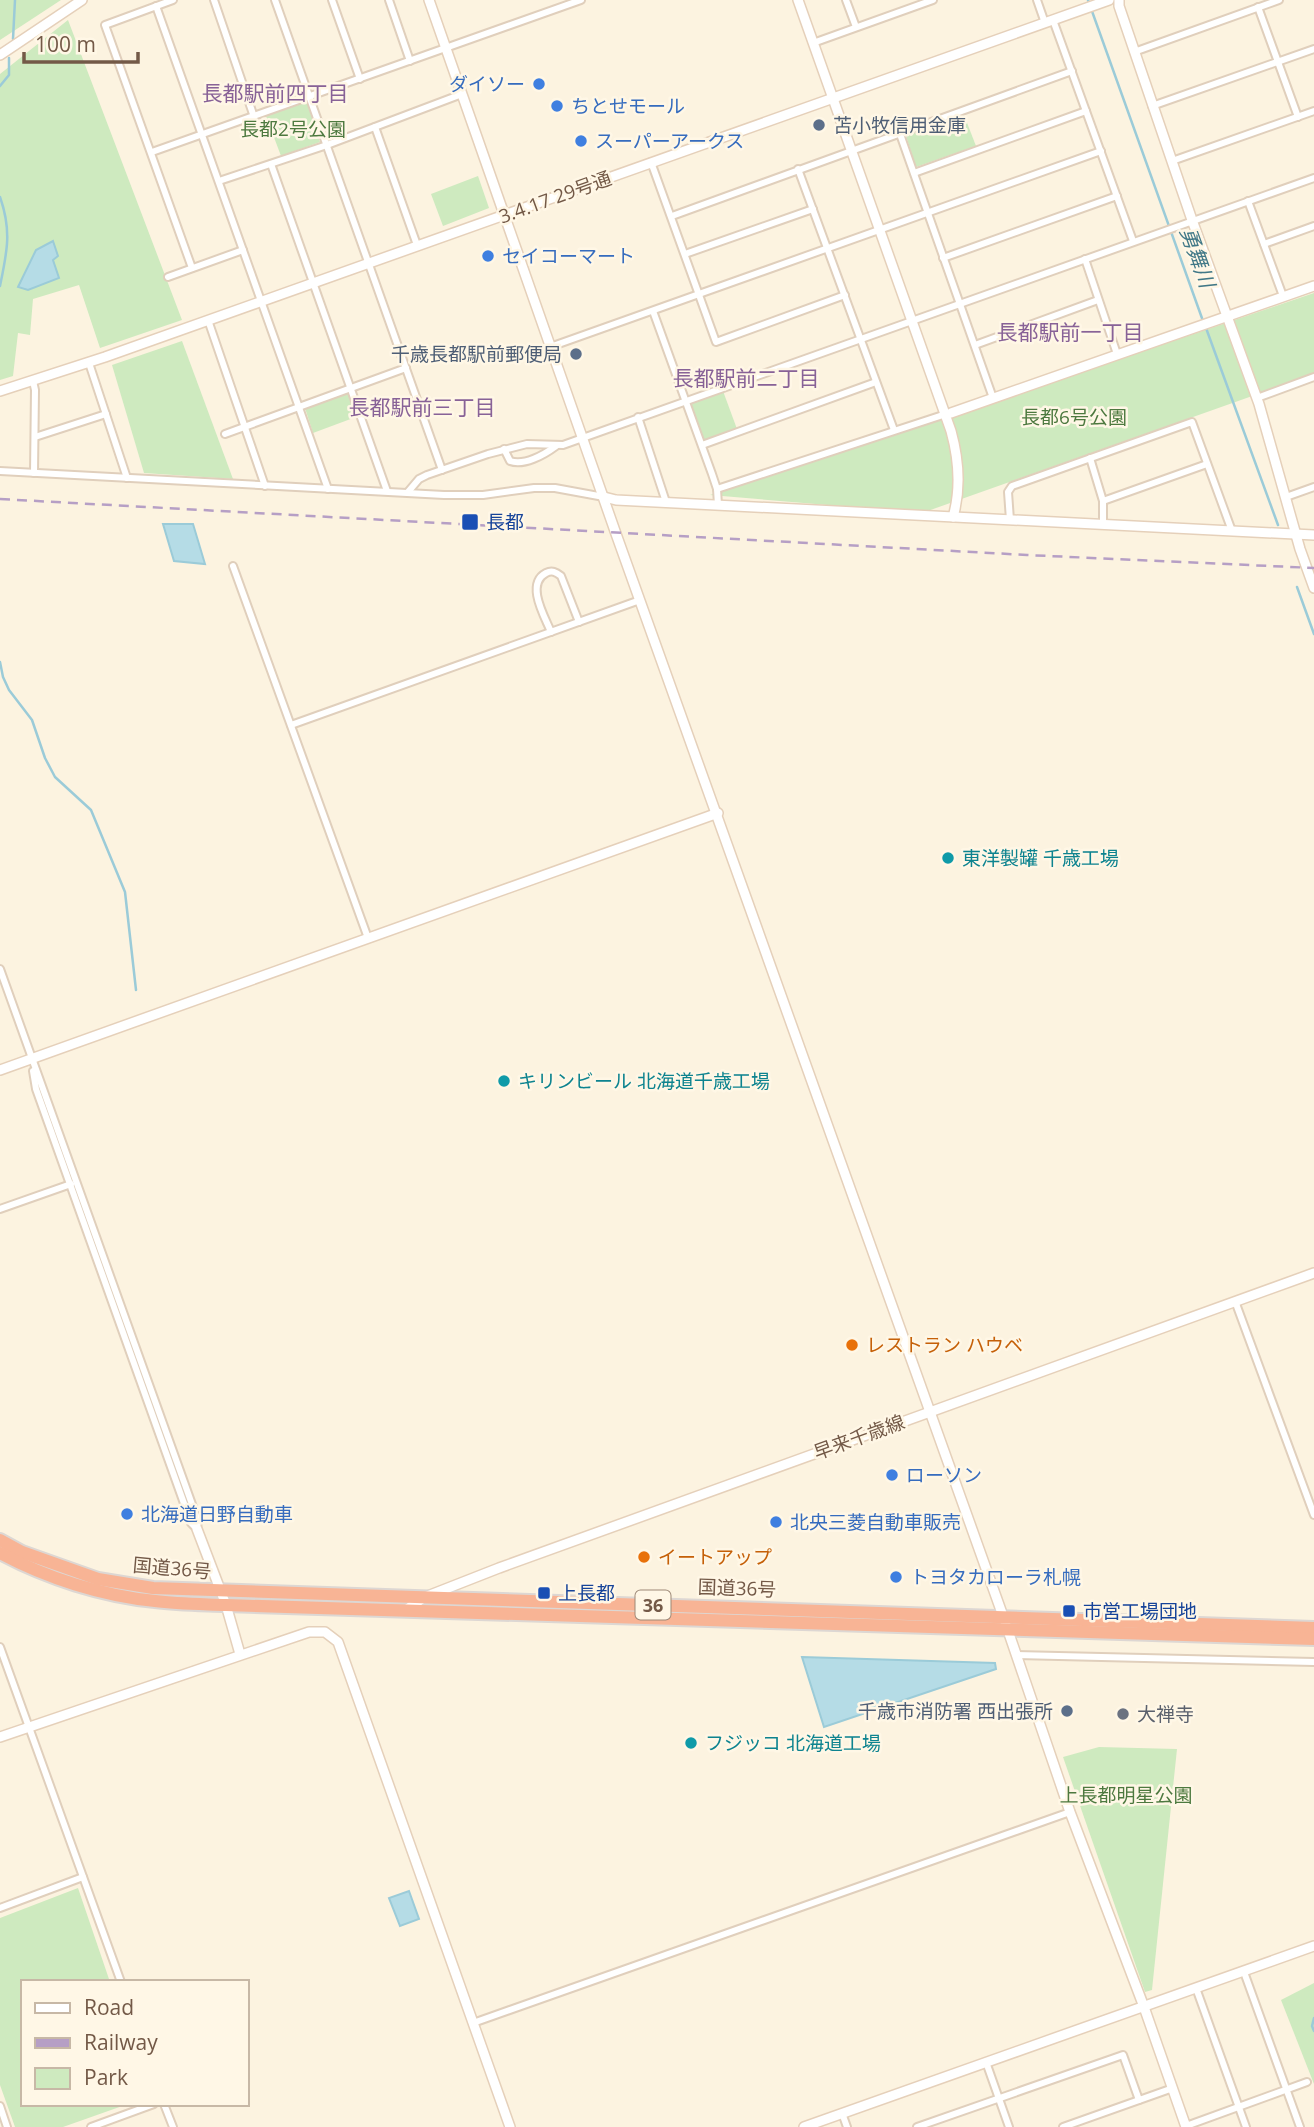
<svg xmlns="http://www.w3.org/2000/svg" width="1314" height="2127" viewBox="0 0 1314 2127" font-family="'Open Sans','Noto Sans JP',sans-serif">
	<rect width="100%" height="100%" fill="#fcf3e0"/>
	<!-- green -->
	<g fill="#ceeabf">
		<path d="M0,0H61L0,40Z"/>
		<path d="M68,20L182,320L100,348L79,285L33,299L30,335L18,333L13,376L0,380V74Z"/>
		<path d="M307,102L320,142L281,156L266,116Z"/>
		<path d="M964,115L976,146L916,167L906,136Z"/>
		<path d="M478,176L489,208L443,226L431,194Z"/>
		<path d="M1314,293V374L922,513L710,495L964,412Z"/>
		<path d="M182,341L233,479L144,473L112,365Z"/>
		<path d="M723,391L737,429L703,442L689,403Z"/>
		<path d="M348,393L356,417L313,433L305,408Z"/>
		<path d="M1099,1747L1177,1749L1152,1990L1145,1992L1063,1757Z"/>
		<path d="M78,1888L110,1982H23V2104H128L63,2127H15L0,2085V1918Z"/>
		<path d="M1314,1983V2084L1281,2000Z"/>
	</g>
	<!-- water -->
	<g fill="#b5dce6" stroke="#9bcbd8" stroke-width="2">
		<path d="M53,241L58,256L53,260L59,278L28,290L18,287L36,250Z"/>
		<path d="M163,524H193L205,564L174,561Z"/>
		<path d="M802,1657L995,1663L996,1669L824,1727Z"/>
		<path d="M409,1891L419,1919L400,1926L389,1898Z"/>
	</g>
	<g fill="none" stroke-linecap="round" stroke-linejoin="round">
		<!-- stream -->
		<g stroke="#9bcbd8" stroke-width="2.5">
			<path d="M1088,0L1203,321"/>
			<path d="M13,39L15,0"/>
			<path d="M0,86L9,75V58"/>
			<path d="M0,197C12,231 7,252 0,286"/>
			<path d="M1206,328L1278,525"/>
			<path d="M1297,587L1314,634"/>
			<path d="M0,662L3,677L9,690L32,720L45,758L55,777L91,810L125,892L136,990"/>
			<path d="M1314,2018L1312,2026L1314,2031"/>
		</g>
		<!-- street casing -->
		<g stroke="#e0cfbc" stroke-width="10">
			<g id="street">
				<path d="M173,0L105,25L192,268"/>
				<path d="M214,0L254,117"/>
				<path d="M275,0L442,470"/>
				<path d="M332,0L360,79"/>
				<path d="M389,0L410,61"/>
				<path d="M846,0L856,27"/>
				<path d="M1037,0L1045,23"/>
				<path d="M156,6L328,489"/>
				<path d="M1258,7L1298,117"/>
				<path d="M1053,20L1133,241"/>
				<path d="M813,43L933,0"/>
				<path d="M1134,52L1279,0"/>
				<path d="M1152,106L1314,49"/>
				<path d="M375,127L417,245"/>
				<path d="M900,134L993,398"/>
				<path d="M152,152L581,0"/>
				<path d="M1172,161L1314,111"/>
				<path d="M651,162L716,342L845,295"/>
				<path d="M271,164L387,491"/>
				<path d="M798,169L894,430"/>
				<path d="M914,173L1086,111"/>
				<path d="M219,181L327,145L462,94"/>
				<path d="M1248,201L1283,296"/>
				<path d="M672,216L1072,71"/>
				<path d="M1264,244L1314,226"/>
				<path d="M685,254L813,209"/>
				<path d="M943,258L1117,196"/>
				<path d="M1085,259L1117,354"/>
				<path d="M168,277L243,250"/>
				<path d="M653,311L712,474L717,489L718,505"/>
				<path d="M208,320L265,486"/>
				<path d="M975,345L1098,300"/>
				<path d="M550,347L1101,151"/>
				<path d="M89,363L127,478"/>
				<path d="M33,381L35,390L34,473"/>
				<path d="M1257,398L1314,377"/>
				<path d="M638,417L666,502"/>
				<path d="M225,434L406,368"/>
				<path d="M35,437L106,414"/>
				<path d="M702,445L876,382"/>
				<path d="M504,449L510,461C524,466 544,455 556,446"/>
				<path d="M1090,458L1103,501V524"/>
				<path d="M0,471L444,495H483L534,488H555L604,497"/>
				<path d="M717,489L946,414"/>
				<path d="M408,492L419,479L427,475L488,454L527,444L563,445L1314,178"/>
				<path d="M1286,497L1314,487"/>
				<path d="M1103,501L1207,464"/>
				<path d="M1010,520L1008,492L1012,486L1192,422L1232,531"/>
				<path d="M233,566L368,938"/>
				<path d="M551,632C545,617 525,584 546,573C552,570 556,572 561,576L579,622"/>
				<path d="M291,725L640,600"/>
				<path d="M0,969L198,1521L197,1529"/>
				<path d="M33,1071L36,1089L191,1523L197,1529"/>
				<path d="M0,1209L71,1184"/>
				<path d="M1235,1301L1314,1515"/>
				<path d="M0,1647L121,1982"/>
				<path d="M1016,1655L1314,1662"/>
				<path d="M0,1908L83,1877"/>
				<path d="M1244,1972L1300,2127"/>
				<path d="M1196,1988L1246,2127"/>
				<path d="M473,2023L1070,1812"/>
				<path d="M986,2062L1009,2127"/>
				<path d="M164,2104L173,2127"/>
				<path d="M0,2106L7,2127"/>
				<path d="M842,2113L847,2127"/>
				<path d="M1186,2126L1307,2082"/>
				<path d="M91,2127L154,2104"/>
				<path d="M917,2127L1123,2055L1139,2100"/>
				<path d="M1063,2127L1173,2088"/>
			</g>
		</g>
		<!-- secondary casing -->
		<g stroke="#e5d0ba" stroke-width="12">
			<g id="secondary">
				<path d="M429,0L615,531L1003,1616L1070,1812L1144,2007L1186,2127"/>
				<path d="M798,0L951,431C959,460 961,489 953,517"/>
				<path d="M1119,0V6L1192,220L1259,404L1300,549L1314,588"/>
				<path d="M0,55L82,0"/>
				<path d="M0,391L105,357L1109,0"/>
				<path d="M951,413L1314,286"/>
				<path d="M604,497L616,500L1314,535"/>
				<path d="M0,1070L718,813"/>
				<path d="M197,1529L226,1605L240,1654"/>
				<path d="M407,1609L425,1597L499,1568L1314,1273"/>
				<path d="M0,1737L309,1632H325L338,1642L510,2127"/>
				<path d="M804,2127L1314,1946"/>
			</g>
		</g>
		<!-- highway casing -->
		<g stroke="#ddd7d3" stroke-width="16">
			<g id="highway">
				<path d="M0,1540L22,1552L98,1579L153,1588L1314,1628"/>
				<path d="M0,1553C46,1578 103,1596 155,1601C178,1604 202,1604 226,1605L1314,1639"/>
			</g>
		</g>
		<!-- street -->
		<use href="#street" stroke="#fff" stroke-width="6"/>
		<!-- secondary -->
		<use href="#secondary" stroke="#fff" stroke-width="9"/>
		<!-- highway -->
		<use href="#highway" stroke="#f8b495" stroke-width="12"/>
		<!-- rail -->
		<path stroke="#b69fc5" stroke-width="2.5" stroke-dasharray="10 7" stroke-linecap="butt" d="M0,499L1027,555L1314,568"/>
	</g>
	<!-- markers -->
	<g fill="#3f7fe0" stroke="#fff7e6" stroke-width="2.5">
		<circle cx="539" cy="84" r="7"/>
		<circle cx="557" cy="106" r="7"/>
		<circle cx="581" cy="141" r="7"/>
		<circle cx="488" cy="256" r="7"/>
		<circle cx="892" cy="1475" r="7"/>
		<circle cx="127" cy="1514" r="7"/>
		<circle cx="776" cy="1522" r="7"/>
		<circle cx="896" cy="1577" r="7"/>
	</g>
	<g fill="#5c6f8a" stroke="#fff7e6" stroke-width="2.5">
		<circle cx="819" cy="125" r="7"/>
		<circle cx="576" cy="354" r="7"/>
		<circle cx="1067" cy="1711" r="7"/>
	</g>
	<g fill="#1a4fb4" stroke="#fff7e6" stroke-width="2.5">
		<rect x="461" y="513" width="18" height="18" rx="3.5"/>
		<rect x="537" y="1586" width="14" height="14" rx="3.5"/>
		<rect x="1062" y="1604" width="14" height="14" rx="3.5"/>
	</g>
	<g fill="#0f9aa8" stroke="#fff7e6" stroke-width="2.5">
		<circle cx="948" cy="858" r="7"/>
		<circle cx="504" cy="1081" r="7"/>
		<circle cx="691" cy="1743" r="7"/>
	</g>
	<g fill="#e8710a" stroke="#fff7e6" stroke-width="2.5">
		<circle cx="852" cy="1345" r="7"/>
		<circle cx="644" cy="1557" r="7"/>
	</g>
	<circle fill="#6b7280" stroke="#fff7e6" stroke-width="2.5" cx="1123" cy="1714" r="7"/>
	<g text-anchor="middle" dominant-baseline="central" stroke-width="5" stroke-linejoin="round" paint-order="stroke">
		<!-- shield labels -->
		<rect fill="#fff7e6" stroke="#9d8877" stroke-width="2" x="635.5" y="1590.5" width="35" height="29" rx="5"/>
		<g font-size="18" font-weight="bold" fill="#735947">
			<text x="653" y="1605">36</text>
		</g>
		<!-- shop labels -->
		<g font-size="19" fill="#366cbe" stroke="#fff7e6" text-anchor="start">
			<text x="525" y="84" text-anchor="end">ダイソー</text>
			<text x="571" y="106">ちとせモール</text>
			<text x="595" y="141">スーパーアークス</text>
			<text x="502" y="256">セイコーマート</text>
			<text x="906" y="1475">ローソン</text>
			<text x="141" y="1514">北海道日野自動車</text>
			<text x="790" y="1522">北央三菱自動車販売</text>
			<text x="910" y="1577">トヨタカローラ札幌</text>
		</g>
		<!-- service labels -->
		<g font-size="19" fill="#4e5e75" stroke="#fff7e6" text-anchor="end">
			<text x="833" y="125" text-anchor="start">苫小牧信用金庫</text>
			<text x="562" y="354">千歳長都駅前郵便局</text>
			<text x="1053" y="1711">千歳市消防署 西出張所</text>
		</g>
		<!-- park labels -->
		<g font-size="19" fill="#4d793f" stroke="#fff7e6">
			<text x="293" y="129">長都2号公園</text>
			<text x="1074" y="417">長都6号公園</text>
			<text x="1126" y="1795">上長都明星公園</text>
		</g>
		<!-- street labels -->
		<g font-size="19" fill="#735947" stroke="#fff7e6">
			<text transform="translate(555 197) rotate(-20)">3.4.17 29号通</text>
			<text transform="translate(859 1437) rotate(-20)">早来千歳線</text>
			<text transform="translate(172 1568) rotate(5)">国道36号</text>
			<text transform="translate(737 1588) rotate(2)">国道36号</text>
		</g>
		<!-- transit labels -->
		<g font-size="19" fill="#164399" stroke="#fff7e6" text-anchor="start">
			<text x="486" y="522">長都</text>
			<text x="558" y="1593">上長都</text>
			<text x="1083" y="1611">市営工場団地</text>
		</g>
		<!-- culture labels -->
		<g font-size="19" fill="#0d838f" stroke="#fff7e6" text-anchor="start">
			<text x="962" y="858">東洋製罐 千歳工場</text>
			<text x="518" y="1081">キリンビール 北海道千歳工場</text>
			<text x="705" y="1743">フジッコ 北海道工場</text>
		</g>
		<!-- food labels -->
		<g font-size="19" fill="#c56008" stroke="#fff7e6" text-anchor="start">
			<text x="866" y="1345">レストラン ハウベ</text>
			<text x="658" y="1557">イートアップ</text>
		</g>
		<!-- worship labels -->
		<g font-size="19" fill="#5b616d" stroke="#fff7e6" text-anchor="start">
			<text x="1137" y="1714">大禅寺</text>
		</g>
		<!-- neighbourhood labels -->
		<g font-size="21" fill="#886297" stroke="#fff7e6">
			<text x="275" y="93">長都駅前四丁目</text>
			<text x="1070" y="332">長都駅前一丁目</text>
			<text x="746" y="378">長都駅前二丁目</text>
			<text x="422" y="407">長都駅前三丁目</text>
		</g>
		<!-- water labels -->
		<g font-size="21" font-style="italic" fill="#417887" stroke="#fff7e6">
			<text transform="translate(1198 257) rotate(70)">勇舞川</text>
		</g>
	</g>
	<!-- legend -->
	<rect x="21" y="1980" width="228" height="126" fill="#fff7e6" stroke="#c7b8a6" stroke-width="2"/>
	<rect x="35" y="2003" width="35" height="10" fill="#ffffff" stroke="#c7b8a6" stroke-width="2"/>
	<text x="84" y="2015" font-size="21" fill="#735947">Road</text>
	<rect x="35" y="2038" width="35" height="10" fill="#b69fc5" stroke="#c7b8a6" stroke-width="2"/>
	<text x="84" y="2050" font-size="21" fill="#735947">Railway</text>
	<rect x="35" y="2068" width="35" height="21" fill="#ceeabf" stroke="#c7b8a6" stroke-width="2"/>
	<text x="84" y="2085" font-size="21" fill="#735947">Park</text>
	<!-- scale -->
	<path d="M24 52v10h114v-10" fill="none" stroke="#735947" stroke-width="3.5"/>
	<text x="35" y="52" font-size="21" fill="#735947" stroke="#fff7e6" stroke-width="5" paint-order="stroke">100 m</text>
</svg>
